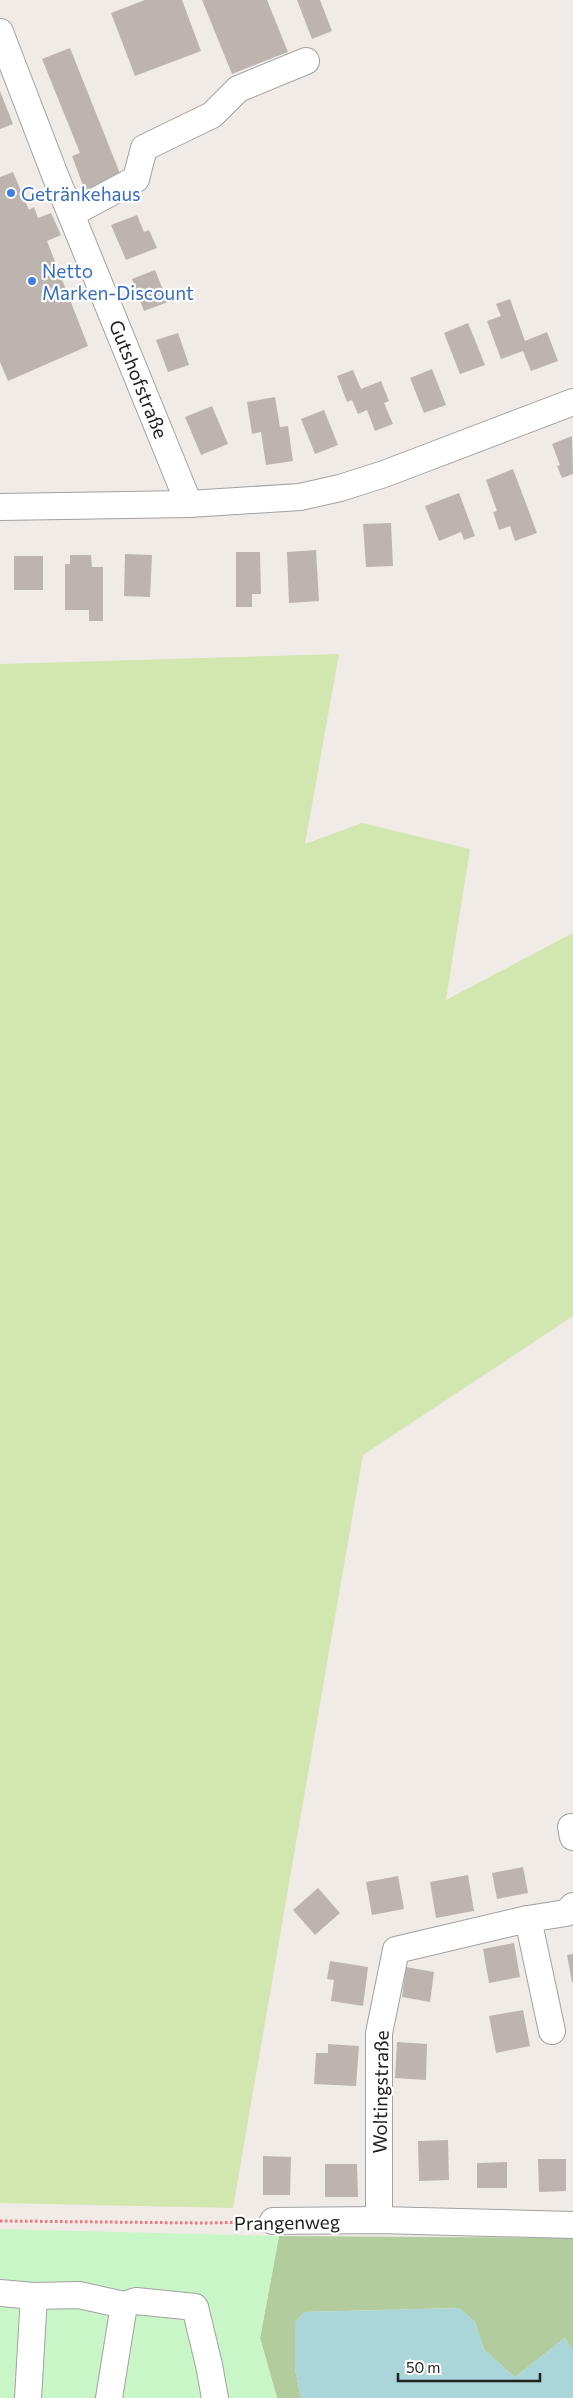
<svg xmlns="http://www.w3.org/2000/svg" width="573" height="2398" viewBox="0 0 573 2398" font-family="Commissioner,sans-serif">
	<rect width="100%" height="100%" fill="#f0ebe6"/>
	<!-- grass -->
	<path fill="#d2e6b0" d="M339,654L305,844L362,823L470,849L446,1000L573,933V1316L363,1455L233,2208L0,2203V664Z"/>
	<!-- forest -->
	<path fill="#b2cc9e" d="M279,2236L573,2238V2351L565,2338L515,2377L484,2350L475,2322L459,2308L305,2312L295,2322V2369L301,2398H277L260,2338Z"/>
	<!-- park -->
	<path fill="#c9f6c7" d="M0,2229L279,2236L260,2338L277,2398H0Z"/>
	<!-- water -->
	<path fill="#aad6da" d="M459,2308L475,2322L484,2350L515,2377L565,2338L573,2351V2398H301L295,2369V2322L305,2312Z"/>
	<!-- building -->
	<g fill="#bdb4b0">
		<path d="M145,0H182L201,51L135,76L111,13Z"/>
		<path d="M202,0H267L288,52L232,74Z"/>
		<path d="M297,0H320L332,31L312,39Z"/>
		<path d="M70,48L121,176L85,191L72,156L80,153L42,59Z"/>
		<path d="M0,91L13,124L0,129Z"/>
		<path d="M13,172L29,210L34,207L38,218L51,213L61,235L47,241L88,346L8,381L0,362V177Z"/>
		<path d="M137,215L144,232L149,230L157,248L126,260L111,225Z"/>
		<path d="M155,270L168,302L144,311L132,279Z"/>
		<path d="M510,299L525,341L547,332L558,361L531,371L523,351L501,359L487,321L501,316L496,304Z"/>
		<path d="M468,323L485,365L460,374L444,333Z"/>
		<path d="M178,333L189,365L168,372L156,340Z"/>
		<path d="M432,369L446,405L424,413L410,378Z"/>
		<path d="M353,370L361,389L381,381L389,401L384,403L393,424L375,431L367,410L358,414L352,400L347,402L337,376Z"/>
		<path d="M275,397L280,427L288,426L293,461L266,465L261,432L252,434L247,402Z"/>
		<path d="M212,406L228,444L201,455L185,417Z"/>
		<path d="M324,410L338,445L315,454L301,419Z"/>
		<path d="M572,436L573,474L562,478L557,466L560,465L552,444Z"/>
		<path d="M513,469L537,533L515,541L510,526L499,530L493,512L497,511L486,480Z"/>
		<path d="M459,493L475,536L464,540L461,532L439,541L425,506Z"/>
		<path d="M391,523L393,566L366,567L363,524Z"/>
		<path d="M316,550L319,601L289,603L287,552Z"/>
		<path d="M236,552H260L261,594H252V607H236Z"/>
		<path d="M125,554L152,555L150,597L124,596Z"/>
		<path d="M70,555H91L92,567H103V621H89V610H65V564H70Z"/>
		<rect x="14" y="556" width="29" height="34"/>
		<path d="M523,1867L528,1893L497,1899L492,1873Z"/>
		<path d="M468,1875L474,1911L436,1918L430,1882Z"/>
		<path d="M398,1876L404,1909L372,1915L366,1882Z"/>
		<path d="M318,1888L340,1913L315,1935L293,1910Z"/>
		<path d="M514,1943L520,1977L489,1983L483,1949Z"/>
		<path d="M573,1954V1982H572L567,1955Z"/>
		<path d="M330,1961L368,1967L363,2006L331,2001L334,1980L327,1979Z"/>
		<path d="M406,1967L434,1972L430,2002L402,1997Z"/>
		<path d="M523,2010L530,2046L496,2053L489,2016Z"/>
		<path d="M397,2042L427,2044L426,2080L395,2078Z"/>
		<path d="M328,2044L359,2046L356,2086L314,2084L316,2053H328Z"/>
		<path d="M448,2140L449,2180L419,2181L418,2141Z"/>
		<path d="M263,2156L291,2157L290,2195H263Z"/>
		<path d="M538,2159H566V2191L539,2192Z"/>
		<path d="M507,2162V2188H477V2163Z"/>
		<path d="M325,2164H357L358,2197H325Z"/>
	</g>
	<g fill="none" stroke-linecap="round" stroke-linejoin="round">
		<!-- minor casing -->
		<g stroke="#a1a1a1" stroke-width="28">
			<g id="minor">
				<path d="M0,32L55,175L189,504"/>
				<path d="M71,214L136,179L144,148L212,115L238,89L306,61"/>
				<path d="M0,507L189,504L300,497L340,488L384,474L573,402"/>
				<path d="M571,1827L573,1837"/>
				<path d="M528,1919L552,2031"/>
				<path d="M379,2220V2033L396,1950L528,1919L566,1913L573,1906"/>
				<path d="M273,2221L379,2220L573,2225"/>
				<path d="M0,2293L34,2296L28,2398"/>
				<path d="M34,2296L79,2295L124,2305"/>
				<path d="M109,2398L124,2305L136,2301L195,2307L209,2365L215,2398"/>
			</g>
		</g>
		<!-- path -->
		<path stroke="#f2757a" stroke-width="3" stroke-dasharray="2.5 2.5" stroke-linecap="butt" d="M0,2221L206,2223L253,2222"/>
		<!-- minor -->
		<use href="#minor" stroke="#fff" stroke-width="26"/>
	</g>
	<!-- markers -->
	<g fill="#3f7fe0" stroke="#fff" stroke-width="2">
		<circle cx="11" cy="193" r="5"/>
		<circle cx="32" cy="281" r="5"/>
	</g>
	<g text-anchor="middle" dominant-baseline="central" stroke-width="4.5" stroke-linejoin="round" paint-order="stroke">
		<!-- shop labels -->
		<g font-size="19" fill="#366cbe" stroke="#fff" text-anchor="start">
			<text x="21" y="193">Getränkehaus</text>
			<text x="42" y="270">Netto<tspan x="42" dy="22">Marken-Discount</tspan></text>
		</g>
		<!-- street labels -->
		<g font-size="19" fill="#202020" stroke="#fff">
			<text transform="translate(139 379) rotate(68)">Gutshofstraße</text>
			<text transform="translate(380 2092) rotate(-89)">Woltingstraße</text>
			<text transform="translate(287 2222) rotate(-1)">Prangenweg</text>
		</g>
	</g>
	<!-- scale -->
	<path d="M398 2373v8h142v-8" fill="none" stroke="#202020" stroke-width="2.5"/>
	<text x="406" y="2373" font-size="15" fill="#202020" stroke="#ffffff" stroke-width="4" paint-order="stroke">50 m</text>
</svg>
